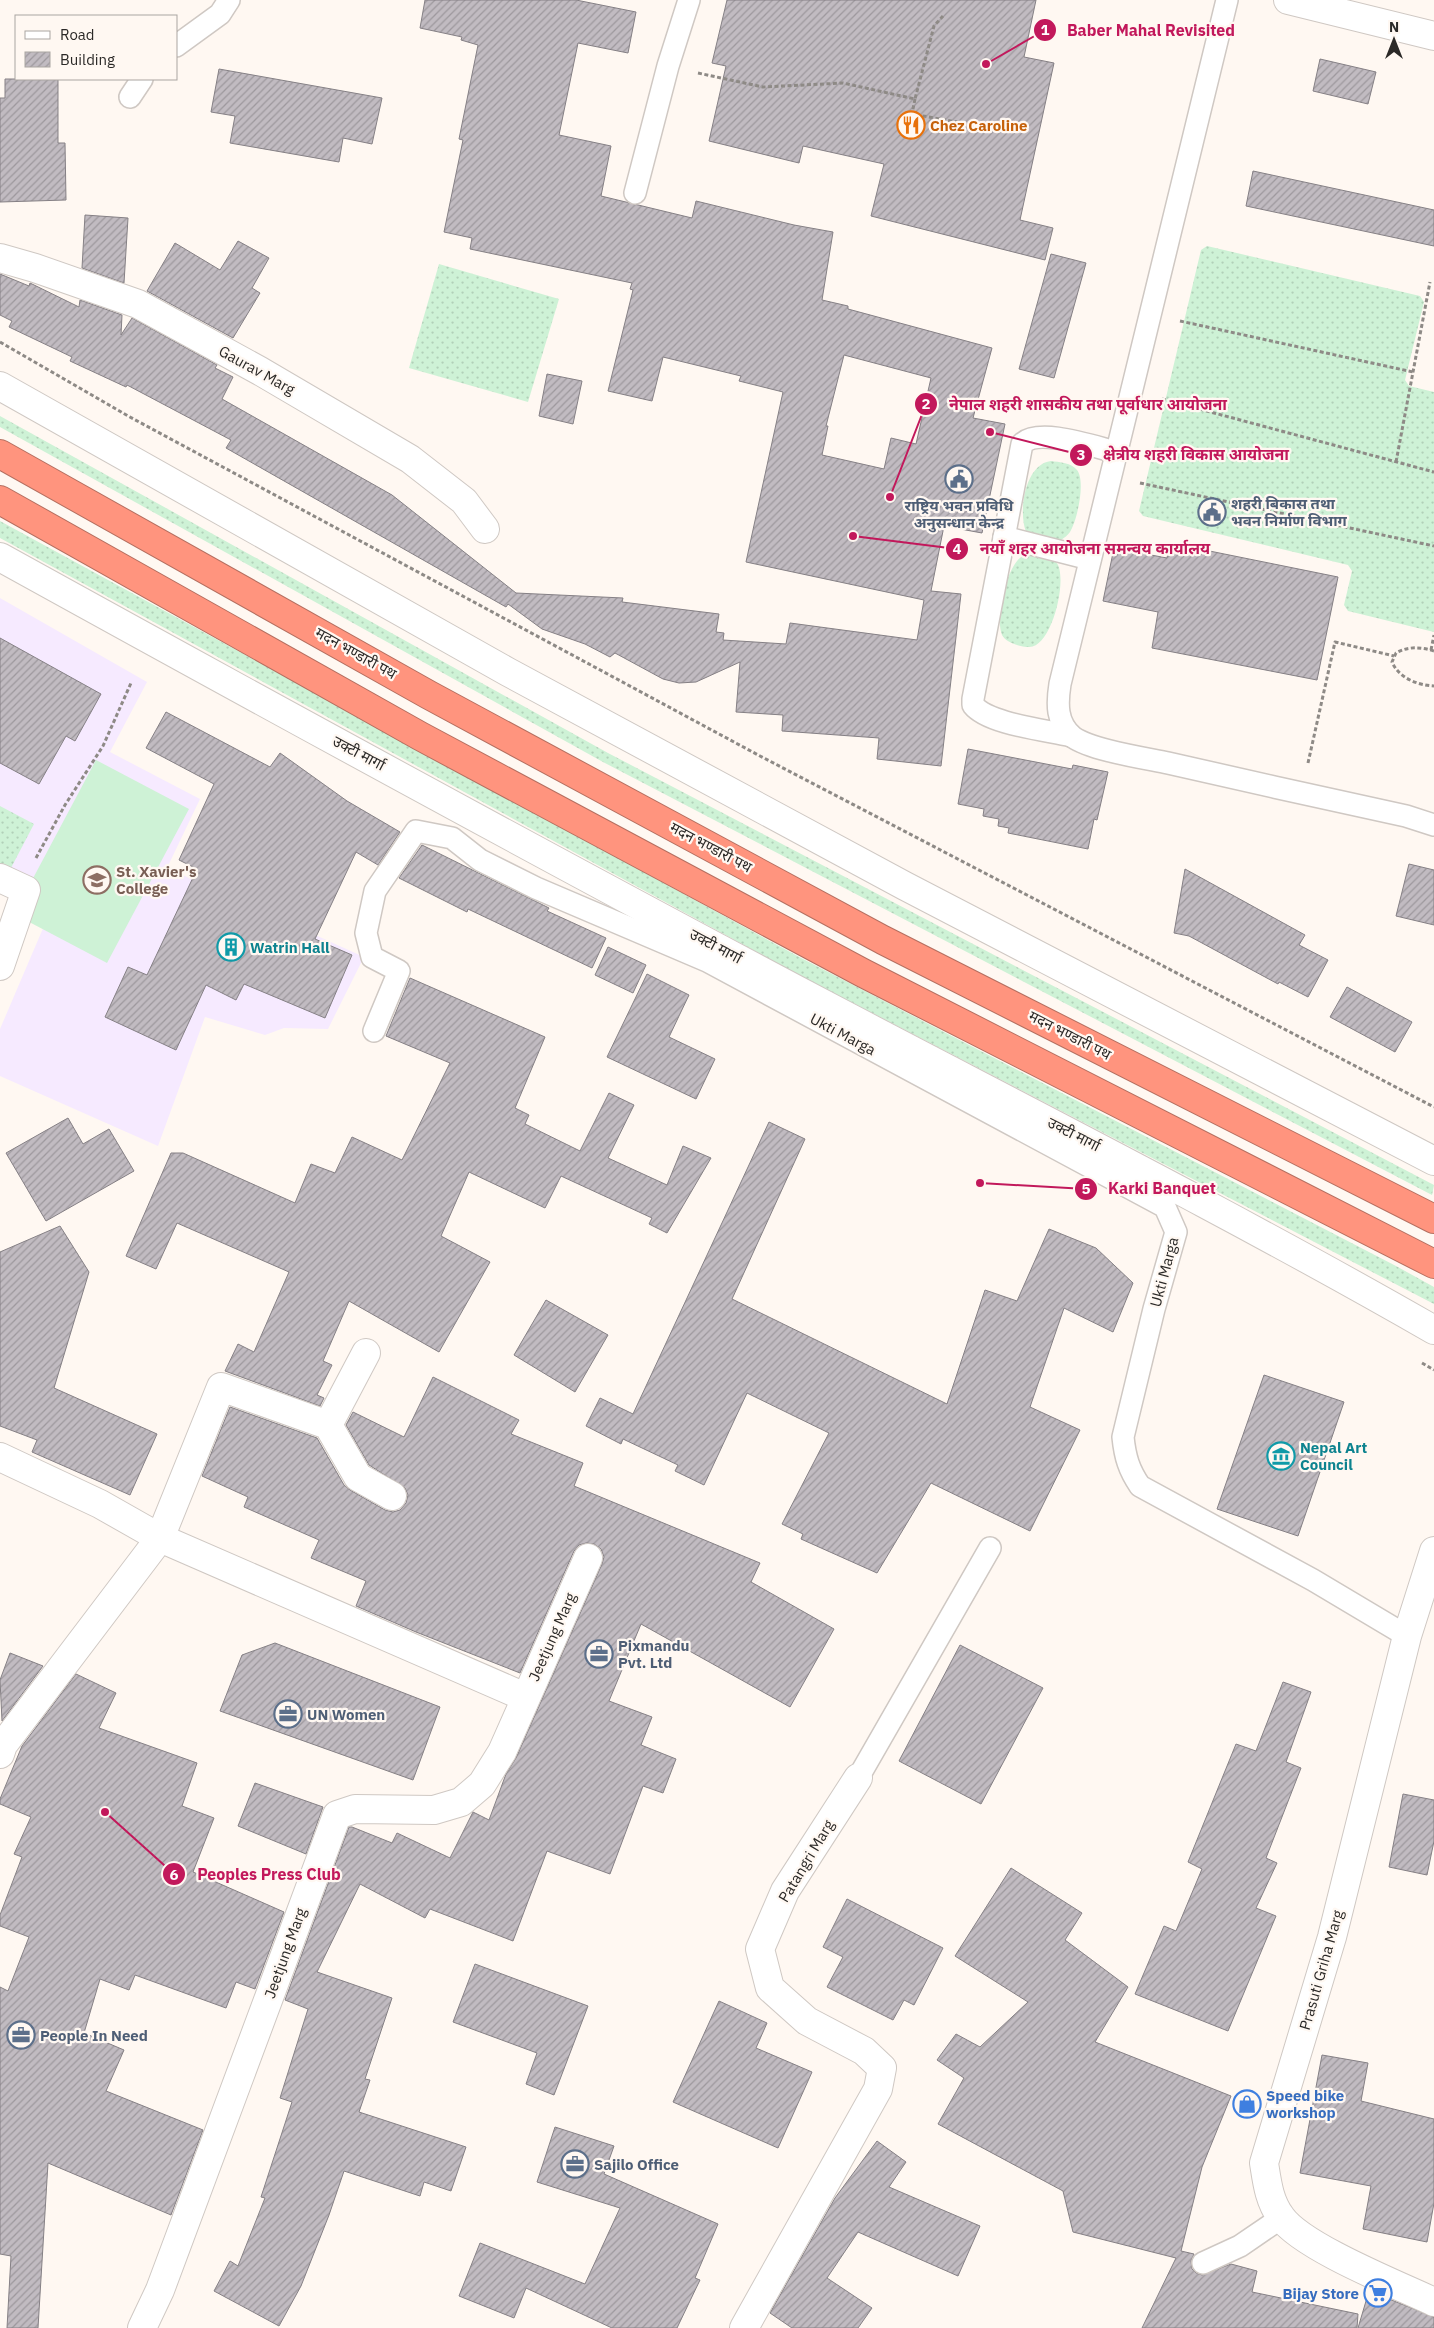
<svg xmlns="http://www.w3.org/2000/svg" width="1434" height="2328" viewBox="0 0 1434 2328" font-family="'IBM Plex Sans','Noto Sans Devanagari',sans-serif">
	<defs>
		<pattern id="grass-dots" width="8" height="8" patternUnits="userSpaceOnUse" patternTransform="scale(1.25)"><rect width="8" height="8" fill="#cef2d6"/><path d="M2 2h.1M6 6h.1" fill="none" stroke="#b1d0b8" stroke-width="1.8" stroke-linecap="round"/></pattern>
		<pattern id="building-hatch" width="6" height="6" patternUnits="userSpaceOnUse" patternTransform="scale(1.25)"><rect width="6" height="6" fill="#c1bbc1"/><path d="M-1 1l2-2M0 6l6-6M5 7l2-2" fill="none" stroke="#9d989d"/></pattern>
	</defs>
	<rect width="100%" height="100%" fill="#fff8f2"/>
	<!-- education -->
	<path fill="#f6eaff" d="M0,598L147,682L110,752L200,799L167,868L364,957L328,1029L284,1028L265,1035L205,1017L158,1146L0,1076V1029L47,919L0,892Z"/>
	<!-- grass -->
	<g fill="url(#grass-dots)">
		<path d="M1207,246L1420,296L1424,302L1405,380L1409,386L1434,392V632L1348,611L1344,605L1352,571L1348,565L1143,516L1139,511L1201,250Z"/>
		<path d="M439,264L559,299L528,402L409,368Z"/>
		<path d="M0,416L608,753L1434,1185L1432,1195L603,762L0,427Z"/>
		<path d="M1051,461C1059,462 1072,463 1077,470C1086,481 1077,521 1070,532C1068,535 1064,538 1061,540L1052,541L1026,532C1018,511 1025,464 1051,461Z"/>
		<path d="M0,521L803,959L1396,1266L1434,1287V1304L795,973L0,538Z"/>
		<path d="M1031,553C1039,555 1050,556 1056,562C1069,576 1052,648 1029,647C1021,647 1006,643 1002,635C995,619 1006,568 1021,557C1023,554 1028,554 1031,553Z"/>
		<path d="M0,806L34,824L1,887H0Z"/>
	</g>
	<!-- garden -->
	<path fill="#cef2d6" d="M96,760L189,809L107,963L14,914Z"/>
	<!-- building -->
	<g fill="url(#building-hatch)" stroke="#858085" fill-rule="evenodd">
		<path d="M425,0H576L636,12L628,53L578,43L559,135L611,146L601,196L692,218L696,201L794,225L833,232L822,300L848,306V309L992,348L973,418L1005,424L982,533L944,526L931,591L961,594L941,766L877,759L879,738L782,731L783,715L736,712L740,662L696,682L679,683L663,679L615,653L610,657L585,644L542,629L508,604L506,607L226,448L231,440L127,385L126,387L70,361L72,357L9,327L12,321L0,315V274L29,286L30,283L79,307L80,300L122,315L121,335L132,318L217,365L215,368L233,377L222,399L392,495L516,593L623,598L622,602L719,614L716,632L724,633L723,640L786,644L790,623L917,640L924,600L746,562L783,392L739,381L741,376L663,357L652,401L608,391L633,290L630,289L632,283L470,249L472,238L444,232L463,140L459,139L478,45L461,40L462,37L420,28ZM844,355L931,378L916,444L891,438L884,469L822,455L828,426H826Z"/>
		<path d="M727,0H1036L1024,57L1054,63L1020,220L1053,228L1045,260L871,216L884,164L803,146L799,163L709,141L726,66L712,63Z"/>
		<path d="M1320,59L1376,72L1368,104L1313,91Z"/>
		<path d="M219,69L382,98L372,144L343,138L339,162L230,143L235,116L211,112Z"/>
		<path d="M5,79H58V143H65L66,200L0,202V98H5Z"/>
		<path d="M1253,171L1434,210V246L1246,206Z"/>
		<path d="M85,215L128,218L124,283L82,268Z"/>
		<path d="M238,241L269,258L252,288L260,293L233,338L147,291L175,243L220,270Z"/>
		<path d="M1051,254L1086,263L1054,378L1019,369Z"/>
		<path d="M547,374L582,381L573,424L539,416Z"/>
		<path d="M1170,543L1338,577L1317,680L1152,648L1158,612L1103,601L1114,548L1167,558Z"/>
		<path d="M0,638L101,694L75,741L66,736L39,784L0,763Z"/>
		<path d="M166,712L270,767L280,753L347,801L400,832L378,865L356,852L315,939L352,955L325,1018L244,984L236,1000L206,985L176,1050L105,1017L128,967L147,975L197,869L179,860L214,784L146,748Z"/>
		<path d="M968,749L1072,769L1073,765L1108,772L1097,820L1094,819L1088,849L1008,833L1009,828L998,826L999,819L983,816L984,809L958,804Z"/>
		<path d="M422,845L549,908L547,911L606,938L592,968L468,909L467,912L399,878Z"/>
		<path d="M1409,864L1434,870V925L1396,916Z"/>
		<path d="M1185,869L1305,935L1299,945L1328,960L1308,997L1279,982L1278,984L1189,936L1174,933Z"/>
		<path d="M608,947L646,965L633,993L595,975Z"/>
		<path d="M647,974L689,995L669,1037L715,1059L696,1099L607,1057Z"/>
		<path d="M410,978L545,1037L515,1108L529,1115L525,1124L580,1151L609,1093L634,1105L608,1158L667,1185L683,1146L711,1158L667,1233L649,1224L652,1218L561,1176L545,1208L469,1172L441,1236L490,1262L439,1352L349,1301L323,1361L332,1365L317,1395L324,1398L320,1406L225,1371L238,1344L254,1352L289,1272L177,1223L156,1269L126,1256L171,1153H183L295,1203L311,1164L335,1173L352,1137L402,1160L450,1063L386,1036Z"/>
		<path d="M1347,987L1412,1022L1395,1052L1330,1017Z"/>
		<path d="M68,1118L83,1144L109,1129L134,1171L46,1221L6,1153Z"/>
		<path d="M769,1122L805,1139L732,1299L947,1404L985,1290L1017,1301L1049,1229L1096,1248L1133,1283L1113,1332L1064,1308L1030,1407L1080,1430L1030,1531L931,1483L877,1573L801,1539L803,1534L782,1524L829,1433L747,1393L704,1485L675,1471L678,1465L623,1439L621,1444L586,1426L600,1398L633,1414Z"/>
		<path d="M60,1226L89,1272L54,1388L157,1434L130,1495L32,1452L37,1440L0,1426V1252Z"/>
		<path d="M546,1300L608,1335L575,1392L514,1355Z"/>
		<path d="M1264,1375L1344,1402L1298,1536L1217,1509Z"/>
		<path d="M433,1377L519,1420L511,1434L583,1463L574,1486L760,1563L751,1582L834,1629L790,1707L641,1624L609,1701L652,1717L641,1745L676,1759L663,1793L643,1786L610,1874L547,1851L513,1941L430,1909L425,1918L360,1884L317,1972L392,1998L365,2079L370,2080L359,2112L466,2147L451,2191L424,2182L420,2196L344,2171L329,2215L301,2286L279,2326L214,2291L230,2261L238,2266L265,2198L261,2197L292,2102L280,2098L308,2009L285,2000L349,1827H352L392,1843L397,1833L450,1858L473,1812L489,1820L506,1774L516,1758L602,1564L604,1557L601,1549L594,1544L586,1543L579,1545L574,1551L520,1673L416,1632L356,1606L366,1581L311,1558L319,1540L244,1507L248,1497L202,1476L230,1407L317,1438L344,1485L350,1490L385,1510L393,1512L400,1510L406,1503L408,1495L405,1488L369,1465L346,1425L353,1412L404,1437Z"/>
		<path d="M275,1643L440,1707L413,1780L220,1711L242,1655Z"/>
		<path d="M960,1645L1043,1688L981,1804L899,1761Z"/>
		<path d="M10,1653L43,1666L2,1721L0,1680Z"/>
		<path d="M76,1674L116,1693L99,1728L197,1763L182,1806L214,1818L193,1872L284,1912L255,1989L236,1982L226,2008L135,1975L129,1990L100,1979L84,2033L124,2050L106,2091L203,2130L171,2215L48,2163L38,2328H7L11,2256L0,2254V1987L8,1991L29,1937L0,1926V1915L22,1857L14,1854L31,1817L0,1804V1799L22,1746Z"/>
		<path d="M1283,1682L1311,1692L1286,1762L1301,1768L1266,1858L1277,1863L1256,1908L1276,1916L1228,2031L1135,1994L1164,1926L1176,1931L1202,1869L1188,1862L1236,1744L1256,1751Z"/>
		<path d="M255,1783L323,1807L306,1854L238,1826Z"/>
		<path d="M1403,1794L1434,1800V1841L1427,1875L1389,1867Z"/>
		<path d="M1011,1868L1082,1913L1065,1940L1128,1987L1095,2042L1231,2096L1202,2167L1181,2251L1194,2254L1191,2261L1192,2269L1196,2273L1202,2275L1231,2264L1257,2271L1252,2292L1358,2314L1357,2328H1142L1176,2258L1073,2232L1063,2191L938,2124L964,2078L937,2060L956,2034L980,2047L1028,2002L955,1956Z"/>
		<path d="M847,1899L943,1948L914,2005L904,2000L893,2020L827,1987L843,1957L823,1947Z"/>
		<path d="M475,1964L588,2006L554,2095L526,2084L537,2053L453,2022Z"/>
		<path d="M719,2001L767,2023L756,2048L812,2072L778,2148L673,2102Z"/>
		<path d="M1322,2055L1368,2063L1361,2101L1434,2119V2203L1427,2242L1363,2229L1371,2186L1300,2173Z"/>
		<path d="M555,2127L614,2146L604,2174L718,2224L695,2278L700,2280L677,2328H612L526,2288L514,2318L459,2296L480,2243L585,2284L620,2208L537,2182Z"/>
		<path d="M877,2141L906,2162L889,2187L980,2226L958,2276L858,2232L827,2278L872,2308L858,2328H792L770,2313L835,2198Z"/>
		<path d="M1369,2291L1434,2317V2328H1358Z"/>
	</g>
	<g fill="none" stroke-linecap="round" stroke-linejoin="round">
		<!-- lane casing -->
		<g stroke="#cfc8c3" stroke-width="24">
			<g id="lane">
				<path d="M1227,0L1060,684C1057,703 1056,723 1073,737C1091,750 1144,758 1168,763C1247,781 1327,799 1406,816L1434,825"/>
				<path d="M176,46L220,14L229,0"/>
				<path d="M130,97L142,79"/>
				<path d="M635,193L668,66L689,0"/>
				<path d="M1004,537L1090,559"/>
				<path d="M1071,736C1046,730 988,724 973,705V699L1022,444C1038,427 1095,447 1116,452"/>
				<path d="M374,1031L399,971L372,957L366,933L375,891L416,831L452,838L480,860L536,888L707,961L1165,1207L1176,1232L1154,1309L1123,1437C1125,1457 1129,1470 1140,1486L1313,1580L1407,1636"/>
				<path d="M858,1778L990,1548"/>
				<path d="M1203,2263L1240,2246L1281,2218"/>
			</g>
		</g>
		<!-- street casing -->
		<g stroke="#cfc8c3" stroke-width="30">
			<g id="street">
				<path d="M0,258L35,268L138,304L260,371L410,459L464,501L485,529"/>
				<path d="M0,878L26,890L0,966"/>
				<path d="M328,1425L366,1353"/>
				<path d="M0,1457L100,1504L160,1538L525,1697"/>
				<path d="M1434,1551L1407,1636L1332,1937L1264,2163C1267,2182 1269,2201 1281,2217C1302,2247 1398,2285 1434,2302"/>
				<path d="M0,1754L3,1745L160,1538L221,1387L328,1425L358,1477L392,1496"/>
				<path d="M142,2328L160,2290L337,1815L355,1809L434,1810L461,1802L482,1784L502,1752L588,1558"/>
				<path d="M744,2328L878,2089L882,2068L864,2051L807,2021L770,1988L760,1949L785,1891L858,1778"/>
			</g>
		</g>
		<!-- secondary casing -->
		<g stroke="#cfc8c3" stroke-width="30">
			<g id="secondary">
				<path d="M1288,0L1434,36"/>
				<path d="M0,386L508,672L905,886L1434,1161"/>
				<path d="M0,557C277,710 555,862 835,1010C1035,1115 1237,1217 1434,1330"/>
			</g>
		</g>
		<!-- highway casing -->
		<g stroke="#b56f60" stroke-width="30">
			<g id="highway">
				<path d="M0,454L429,695L883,940L1434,1219"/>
				<path d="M0,500L420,736L863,973L1434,1264"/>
			</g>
		</g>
		<!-- path -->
		<g stroke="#8e8a86" stroke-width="3" stroke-dasharray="4 2.5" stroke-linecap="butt">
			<path d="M698,73L763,87L843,83L915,99L934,26L943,16"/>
			<path d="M915,99L912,114L968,124"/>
			<path d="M1180,321L1413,372"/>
			<path d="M0,342L128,416L760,756L1434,1107"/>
			<path d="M1162,399L1434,472"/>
			<path d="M1396,462L1430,282"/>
			<path d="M1140,483L1434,546"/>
			<path d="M1431,650L1434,635"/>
			<path d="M1434,651C1421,647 1408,646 1396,653L1392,662C1399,678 1417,685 1434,686"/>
			<path d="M1308,763L1335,642L1394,656"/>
			<path d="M36,858L65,805L103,746L131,683"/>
			<path d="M1422,1363L1434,1370"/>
		</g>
		<!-- lane -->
		<use href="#lane" stroke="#fff" stroke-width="21"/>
		<!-- street -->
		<use href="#street" stroke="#fff" stroke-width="28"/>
		<!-- secondary -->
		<use href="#secondary" stroke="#fff" stroke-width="28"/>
		<!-- highway -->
		<use href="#highway" stroke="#ff947e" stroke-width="28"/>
	</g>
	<!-- icons -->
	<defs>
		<g id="restaurant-ring" transform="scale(1.4375)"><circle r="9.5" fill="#fff8f2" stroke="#e8710a" stroke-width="1.5"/><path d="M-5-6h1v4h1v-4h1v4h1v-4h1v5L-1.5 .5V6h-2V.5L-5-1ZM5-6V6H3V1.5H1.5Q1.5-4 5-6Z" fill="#e8710a"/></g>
		<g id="civic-ring" transform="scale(1.4375)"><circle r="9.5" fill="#fff8f2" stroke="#5c6f8a" stroke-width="1.5"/><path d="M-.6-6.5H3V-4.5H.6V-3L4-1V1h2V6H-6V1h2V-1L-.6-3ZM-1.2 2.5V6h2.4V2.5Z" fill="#5c6f8a"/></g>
		<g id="university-ring" transform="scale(1.4375)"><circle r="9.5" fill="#fff8f2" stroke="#8d6e63" stroke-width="1.5"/><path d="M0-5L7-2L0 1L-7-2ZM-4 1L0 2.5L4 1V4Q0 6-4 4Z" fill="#8d6e63"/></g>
		<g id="building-ring" transform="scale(1.4375)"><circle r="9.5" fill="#fff8f2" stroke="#0f9aa8" stroke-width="1.5"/><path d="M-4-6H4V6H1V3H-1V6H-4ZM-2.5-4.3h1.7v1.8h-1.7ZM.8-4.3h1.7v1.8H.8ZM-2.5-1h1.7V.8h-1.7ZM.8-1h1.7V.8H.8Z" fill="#0f9aa8"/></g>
		<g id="museum-ring" transform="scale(1.4375)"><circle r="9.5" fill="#fff8f2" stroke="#0f9aa8" stroke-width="1.5"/><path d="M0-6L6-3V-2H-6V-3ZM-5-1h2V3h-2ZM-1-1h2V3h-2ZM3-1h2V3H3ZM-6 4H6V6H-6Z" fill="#0f9aa8"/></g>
		<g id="office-ring" transform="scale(1.4375)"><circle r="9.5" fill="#fff8f2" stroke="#5c6f8a" stroke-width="1.5"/><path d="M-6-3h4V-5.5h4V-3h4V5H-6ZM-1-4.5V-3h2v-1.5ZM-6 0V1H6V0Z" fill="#5c6f8a"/></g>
		<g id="shop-ring" transform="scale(1.4375)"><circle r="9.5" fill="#fff8f2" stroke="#3f7fe0" stroke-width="1.5"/><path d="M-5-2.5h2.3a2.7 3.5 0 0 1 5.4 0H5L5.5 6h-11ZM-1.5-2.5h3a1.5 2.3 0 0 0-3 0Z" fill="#3f7fe0"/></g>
		<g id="supermarket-ring" transform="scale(1.4375)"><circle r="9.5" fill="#fff8f2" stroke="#3f7fe0" stroke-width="1.5"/><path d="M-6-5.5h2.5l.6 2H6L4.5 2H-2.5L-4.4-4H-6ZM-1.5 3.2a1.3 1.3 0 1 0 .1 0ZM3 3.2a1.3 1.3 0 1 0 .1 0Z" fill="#3f7fe0"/></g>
	</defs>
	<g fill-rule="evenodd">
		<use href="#restaurant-ring" x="911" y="125"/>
		<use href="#civic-ring" x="959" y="479"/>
		<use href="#civic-ring" x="1212" y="512"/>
		<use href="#university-ring" x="97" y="880"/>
		<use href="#building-ring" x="231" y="947"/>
		<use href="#museum-ring" x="1281" y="1456"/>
		<use href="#office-ring" x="599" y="1654"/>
		<use href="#office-ring" x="288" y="1714"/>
		<use href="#office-ring" x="21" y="2035"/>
		<use href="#shop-ring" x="1247" y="2104"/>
		<use href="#office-ring" x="575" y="2164"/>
		<use href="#supermarket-ring" x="1378" y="2293"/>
	</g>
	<g text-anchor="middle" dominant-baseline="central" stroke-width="4.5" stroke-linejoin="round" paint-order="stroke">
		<!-- food labels -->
		<g font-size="15" font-weight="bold" fill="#c56008" stroke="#fff8f2" text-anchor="start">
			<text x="930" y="125">Chez Caroline</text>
		</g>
		<!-- street labels -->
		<g font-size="15" fill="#2b2927" stroke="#fff8f2">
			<text transform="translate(257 370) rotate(29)">Gaurav Marg</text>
			<text transform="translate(356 653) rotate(29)">मदन भण्डारी पथ</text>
			<text transform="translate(359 753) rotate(28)">उक्टी मार्गा</text>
			<text transform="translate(711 847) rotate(28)">मदन भण्डारी पथ</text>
			<text transform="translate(716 946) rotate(28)">उक्टी मार्गा</text>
			<text transform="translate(843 1034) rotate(28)">Ukti Marga</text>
			<text transform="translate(1070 1035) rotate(27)">मदन भण्डारी पथ</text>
			<text transform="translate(1074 1134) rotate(27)">उक्टी मार्गा</text>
			<text transform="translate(1164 1272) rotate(-75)">Ukti Marga</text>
			<text transform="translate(552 1637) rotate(-66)">Jeetjung Marg</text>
			<text transform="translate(806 1861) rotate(-59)">Patangri Marg</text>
			<text transform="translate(285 1953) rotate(-70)">Jeetjung Marg</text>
			<text transform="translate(1321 1970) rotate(-74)">Prasuti Griha Marg</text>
		</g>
		<!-- service labels -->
		<g font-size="15" font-weight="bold" fill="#4e5e75" stroke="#fff8f2" text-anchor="start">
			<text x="1231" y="503">शहरी बिकास तथा<tspan x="1231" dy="17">भवन निर्माण विभाग</tspan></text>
			<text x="959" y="505" text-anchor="middle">राष्ट्रिय भवन प्रविधि<tspan x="959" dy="17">अनुसन्धान केन्द्र</tspan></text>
			<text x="618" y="1645">Pixmandu<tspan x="618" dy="17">Pvt. Ltd</tspan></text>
			<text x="307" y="1714">UN Women</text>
			<text x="40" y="2035">People In Need</text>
			<text x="594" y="2164">Sajilo Office</text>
		</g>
		<!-- education labels -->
		<g font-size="15" font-weight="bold" fill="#785e54" stroke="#fff8f2" text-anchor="start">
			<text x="116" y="871">St. Xavier's<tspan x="116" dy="17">College</tspan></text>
		</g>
		<!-- culture labels -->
		<g font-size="15" font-weight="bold" fill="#0d838f" stroke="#fff8f2" text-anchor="start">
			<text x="250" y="947">Watrin Hall</text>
			<text x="1300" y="1447">Nepal Art<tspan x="1300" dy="17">Council</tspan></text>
		</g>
		<!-- shop labels -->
		<g font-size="15" font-weight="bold" fill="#366cbe" stroke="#fff8f2" text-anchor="start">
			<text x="1266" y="2095">Speed bike<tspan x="1266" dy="17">workshop</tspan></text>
			<text x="1359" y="2293" text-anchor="end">Bijay Store</text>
		</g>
	</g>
	<!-- callouts -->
	<path fill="none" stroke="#c2185b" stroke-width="2" d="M986 64L1045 30M890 497L926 404M990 432L1081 455M853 536L957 549M980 1183L1086 1189M105 1812L174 1874"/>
	<g fill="#c2185b" stroke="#fff8f2" stroke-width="2">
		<circle cx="986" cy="64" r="5"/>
		<circle cx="890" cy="497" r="5"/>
		<circle cx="990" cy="432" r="5"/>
		<circle cx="853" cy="536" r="5"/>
		<circle cx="980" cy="1183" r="5"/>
		<circle cx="105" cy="1812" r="5"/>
		<circle cx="1045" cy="30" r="12"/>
		<circle cx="926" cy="404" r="12"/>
		<circle cx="1081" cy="455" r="12"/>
		<circle cx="957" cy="549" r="12"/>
		<circle cx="1086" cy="1189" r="12"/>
		<circle cx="174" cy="1874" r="12"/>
	</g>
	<g font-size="15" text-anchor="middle" font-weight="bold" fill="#fff">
		<text x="1045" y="35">1</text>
		<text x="926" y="409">2</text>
		<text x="1081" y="460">3</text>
		<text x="957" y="554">4</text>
		<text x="1086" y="1194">5</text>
		<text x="174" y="1880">6</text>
	</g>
	<g font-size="16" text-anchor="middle" font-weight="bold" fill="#c2185b" stroke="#fff8f2" stroke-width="4.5" stroke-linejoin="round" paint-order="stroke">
		<text x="1151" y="36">Baber Mahal Revisited</text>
		<text x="1088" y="410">नेपाल शहरी शासकीय तथा पूर्वाधार आयोजना</text>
		<text x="1196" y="460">क्षेत्रीय शहरी विकास आयोजना</text>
		<text x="1095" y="554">नयाँ शहर आयोजना समन्वय कार्यालय</text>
		<text x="1162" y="1194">Karki Banquet</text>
		<text x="269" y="1880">Peoples Press Club</text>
	</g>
	<!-- legend -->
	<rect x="15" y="15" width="162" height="65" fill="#fff8f2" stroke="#aaa5a1"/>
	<rect x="25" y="31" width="25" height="8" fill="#ffffff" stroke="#aaa5a1"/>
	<text x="60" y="40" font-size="15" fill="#2b2927">Road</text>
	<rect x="25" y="52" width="25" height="15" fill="url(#building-hatch)" stroke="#aaa5a1"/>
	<text x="60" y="65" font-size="15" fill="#2b2927">Building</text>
	<!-- north arrow -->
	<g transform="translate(1394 40)" stroke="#fff8f2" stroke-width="4" paint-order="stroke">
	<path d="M0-4L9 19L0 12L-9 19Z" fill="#2b2927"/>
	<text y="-8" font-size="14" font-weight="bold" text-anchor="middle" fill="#2b2927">N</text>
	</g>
</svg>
